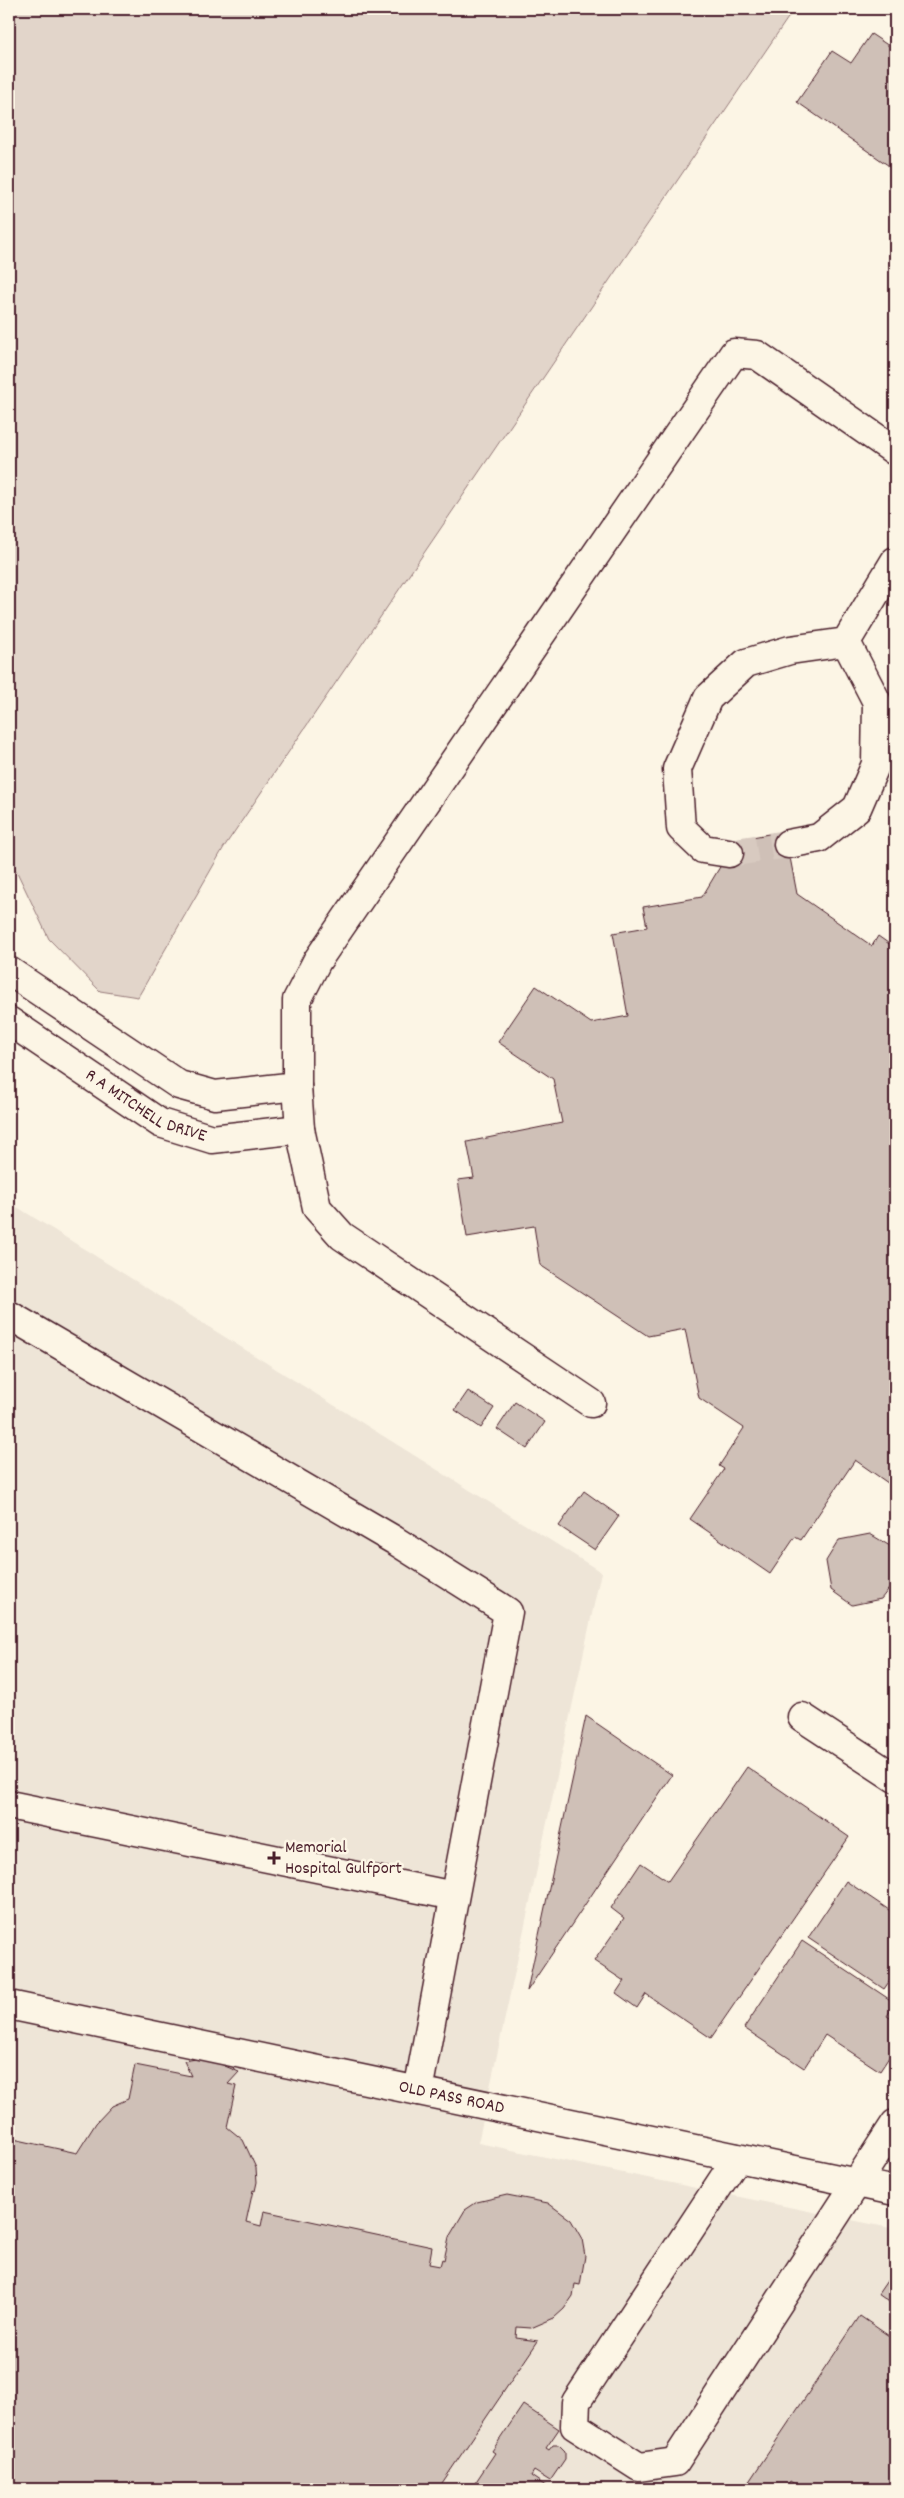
<svg xmlns="http://www.w3.org/2000/svg" width="904" height="2498" viewBox="0 0 904 2498" font-family="Dekko,sans-serif">
	<rect width="100%" height="100%" fill="#fcf5e5"/>
	<filter id="ink" filterUnits="userSpaceOnUse"><feTurbulence type="fractalNoise" baseFrequency=".02" numOctaves="2"/><feDisplacementMap in="SourceGraphic" scale="10" xChannelSelector="R" yChannelSelector="G"/><feConvolveMatrix kernelMatrix="1 2 1 2 8 2 1 2 1" color-interpolation-filters="sRGB"/></filter>
	<g filter="url(#ink)">
		<!-- built -->
		<path fill="#eee5d7" d="M9,1202L601,1572L478,2143L895,2229V2489H9Z"/>
		<!-- green -->
		<path fill="#e2d5ca" stroke="#967a7a" d="M9,9H794L224,847L138,997L100,991L49,939L16,870L9,869Z"/>
		<!-- building -->
		<g fill="#cfc0b7" stroke="#4a1f2b">
			<path d="M871,34L895,50V170L797,102L832,51L851,63Z"/>
			<path d="M785,831L797,894L872,946L878,936L895,948V1488L855,1460L801,1540L795,1537L770,1574L690,1519L724,1469L719,1466L744,1428L699,1398L685,1329L648,1336L540,1265L534,1226L467,1237L458,1180L474,1178L467,1142L562,1123L553,1079L498,1042L536,986L591,1023L628,1016L613,933L647,927L643,907L702,897L736,840Z"/>
			<path d="M468,1391L494,1408L481,1428L455,1410Z"/>
			<path d="M515,1402L545,1422L527,1449L497,1429Z"/>
			<path d="M584,1491L619,1516L595,1550L559,1526Z"/>
			<path d="M870,1534L890,1546L895,1581L881,1599L852,1605L831,1590L826,1561L839,1540Z"/>
			<path d="M586,1716L672,1775L527,1991Z"/>
			<path d="M747,1767L849,1837L711,2038L646,1994L637,2008L616,1993L624,1981L594,1961L624,1918L611,1908L641,1863L668,1881Z"/>
			<path d="M846,1881L895,1914V1973L884,1989L808,1938Z"/>
			<path d="M802,1941L895,2003L887,2016L895,2021V2048L880,2071L825,2035L804,2068L744,2028Z"/>
			<path d="M196,2059L218,2063L239,2072L228,2084L236,2086L227,2127L243,2140L256,2168L257,2182L255,2191L253,2190L246,2222L261,2226L264,2211L432,2247L429,2264L440,2266L442,2259L444,2260L449,2237L465,2210L477,2202L507,2195L548,2203L571,2220L582,2239L585,2256L580,2285L575,2284L573,2296L564,2309L554,2318L531,2328L517,2327L516,2338L538,2341L438,2489H9V2138L77,2153L96,2123L112,2106L128,2099L135,2065L191,2076L184,2061Z"/>
			<path d="M895,2269V2306L878,2294Z"/>
			<path d="M860,2316L889,2336L895,2327V2489H802L790,2481L785,2489H744Z"/>
			<path d="M523,2405L559,2429L546,2448L549,2450L553,2445H559L565,2451V2459L550,2481L534,2471L531,2476L550,2489H471L495,2453L492,2451Z"/>
		</g>
		<g fill="none" stroke-linecap="round" stroke-linejoin="round">
			<!-- minor-tunnel -->
			<path stroke="#d8cac0" stroke-width="28" stroke-dasharray="28 14" stroke-linecap="butt" d="M729,853L788,844"/>
			<!-- minor casing -->
			<g stroke="#4a1f2b" stroke-width="31">
				<g id="minor">
					<path d="M788,844L819,838L857,808L876,764L877,702L846,642"/>
					<path d="M729,853L703,849L681,828L677,769L708,698L746,663L790,650L846,642L895,561"/>
					<path d="M9,971L179,1085L215,1095L297,1086"/>
					<path id="s1" d="M9,1021L160,1123L212,1139L300,1129"/>
					<path d="M9,1315L394,1540L508,1612L418,2091"/>
					<path d="M591,1403L342,1236L317,1208L300,1129L297,1086V1000L317,961L734,353L757,355L895,451"/>
					<path d="M802,1717L895,1778"/>
					<path d="M9,1805L454,1896"/>
					<path d="M737,2158L576,2402L575,2426L639,2467L675,2462L895,2124"/>
				</g>
			</g>
			<!-- major casing -->
			<g stroke="#4a1f2b" stroke-width="31">
				<g id="major">
					<path id="s2" d="M9,2005L895,2191"/>
				</g>
			</g>
			<!-- minor -->
			<use href="#minor" stroke="#fcf5e5" stroke-width="28"/>
			<!-- major -->
			<use href="#major" stroke="#fcf5e5" stroke-width="28"/>
		</g>
	</g>
	<!-- markers -->
	<path fill="#4a1f2b" stroke="#fcf5e5" stroke-width="2" d="M271.5 1850.5h5v5h5v5h-5v5h-5v-5h-5v-5h5z"/>
	<g text-anchor="middle" dominant-baseline="central" stroke-width="5" stroke-linejoin="round" paint-order="stroke">
		<!-- street labels -->
		<g font-size="18" fill="#4a1f2b" stroke="#fcf5e5">
			<text stroke="none"><textPath href="#s1" startOffset="162">R A MITCHELL DRIVE</textPath></text>
			<text stroke="none"><textPath href="#s2" startOffset="452">OLD PASS ROAD</textPath></text>
		</g>
		<!-- poi labels -->
		<g font-size="18" fill="#4a1f2b" stroke="#fcf5e5" text-anchor="start">
			<text x="285" y="1848">Memorial<tspan x="285" dy="21">Hospital Gulfport</tspan></text>
		</g>
	</g>
	<!-- margin -->
	<rect width="904" height="2498" fill="none" stroke="#fcf5e5" stroke-width="30"/>
	<rect x="15" y="15" width="874" height="2468" fill="none" stroke="#4a1f2b" stroke-width="2" filter="url(#ink)"/>
</svg>
